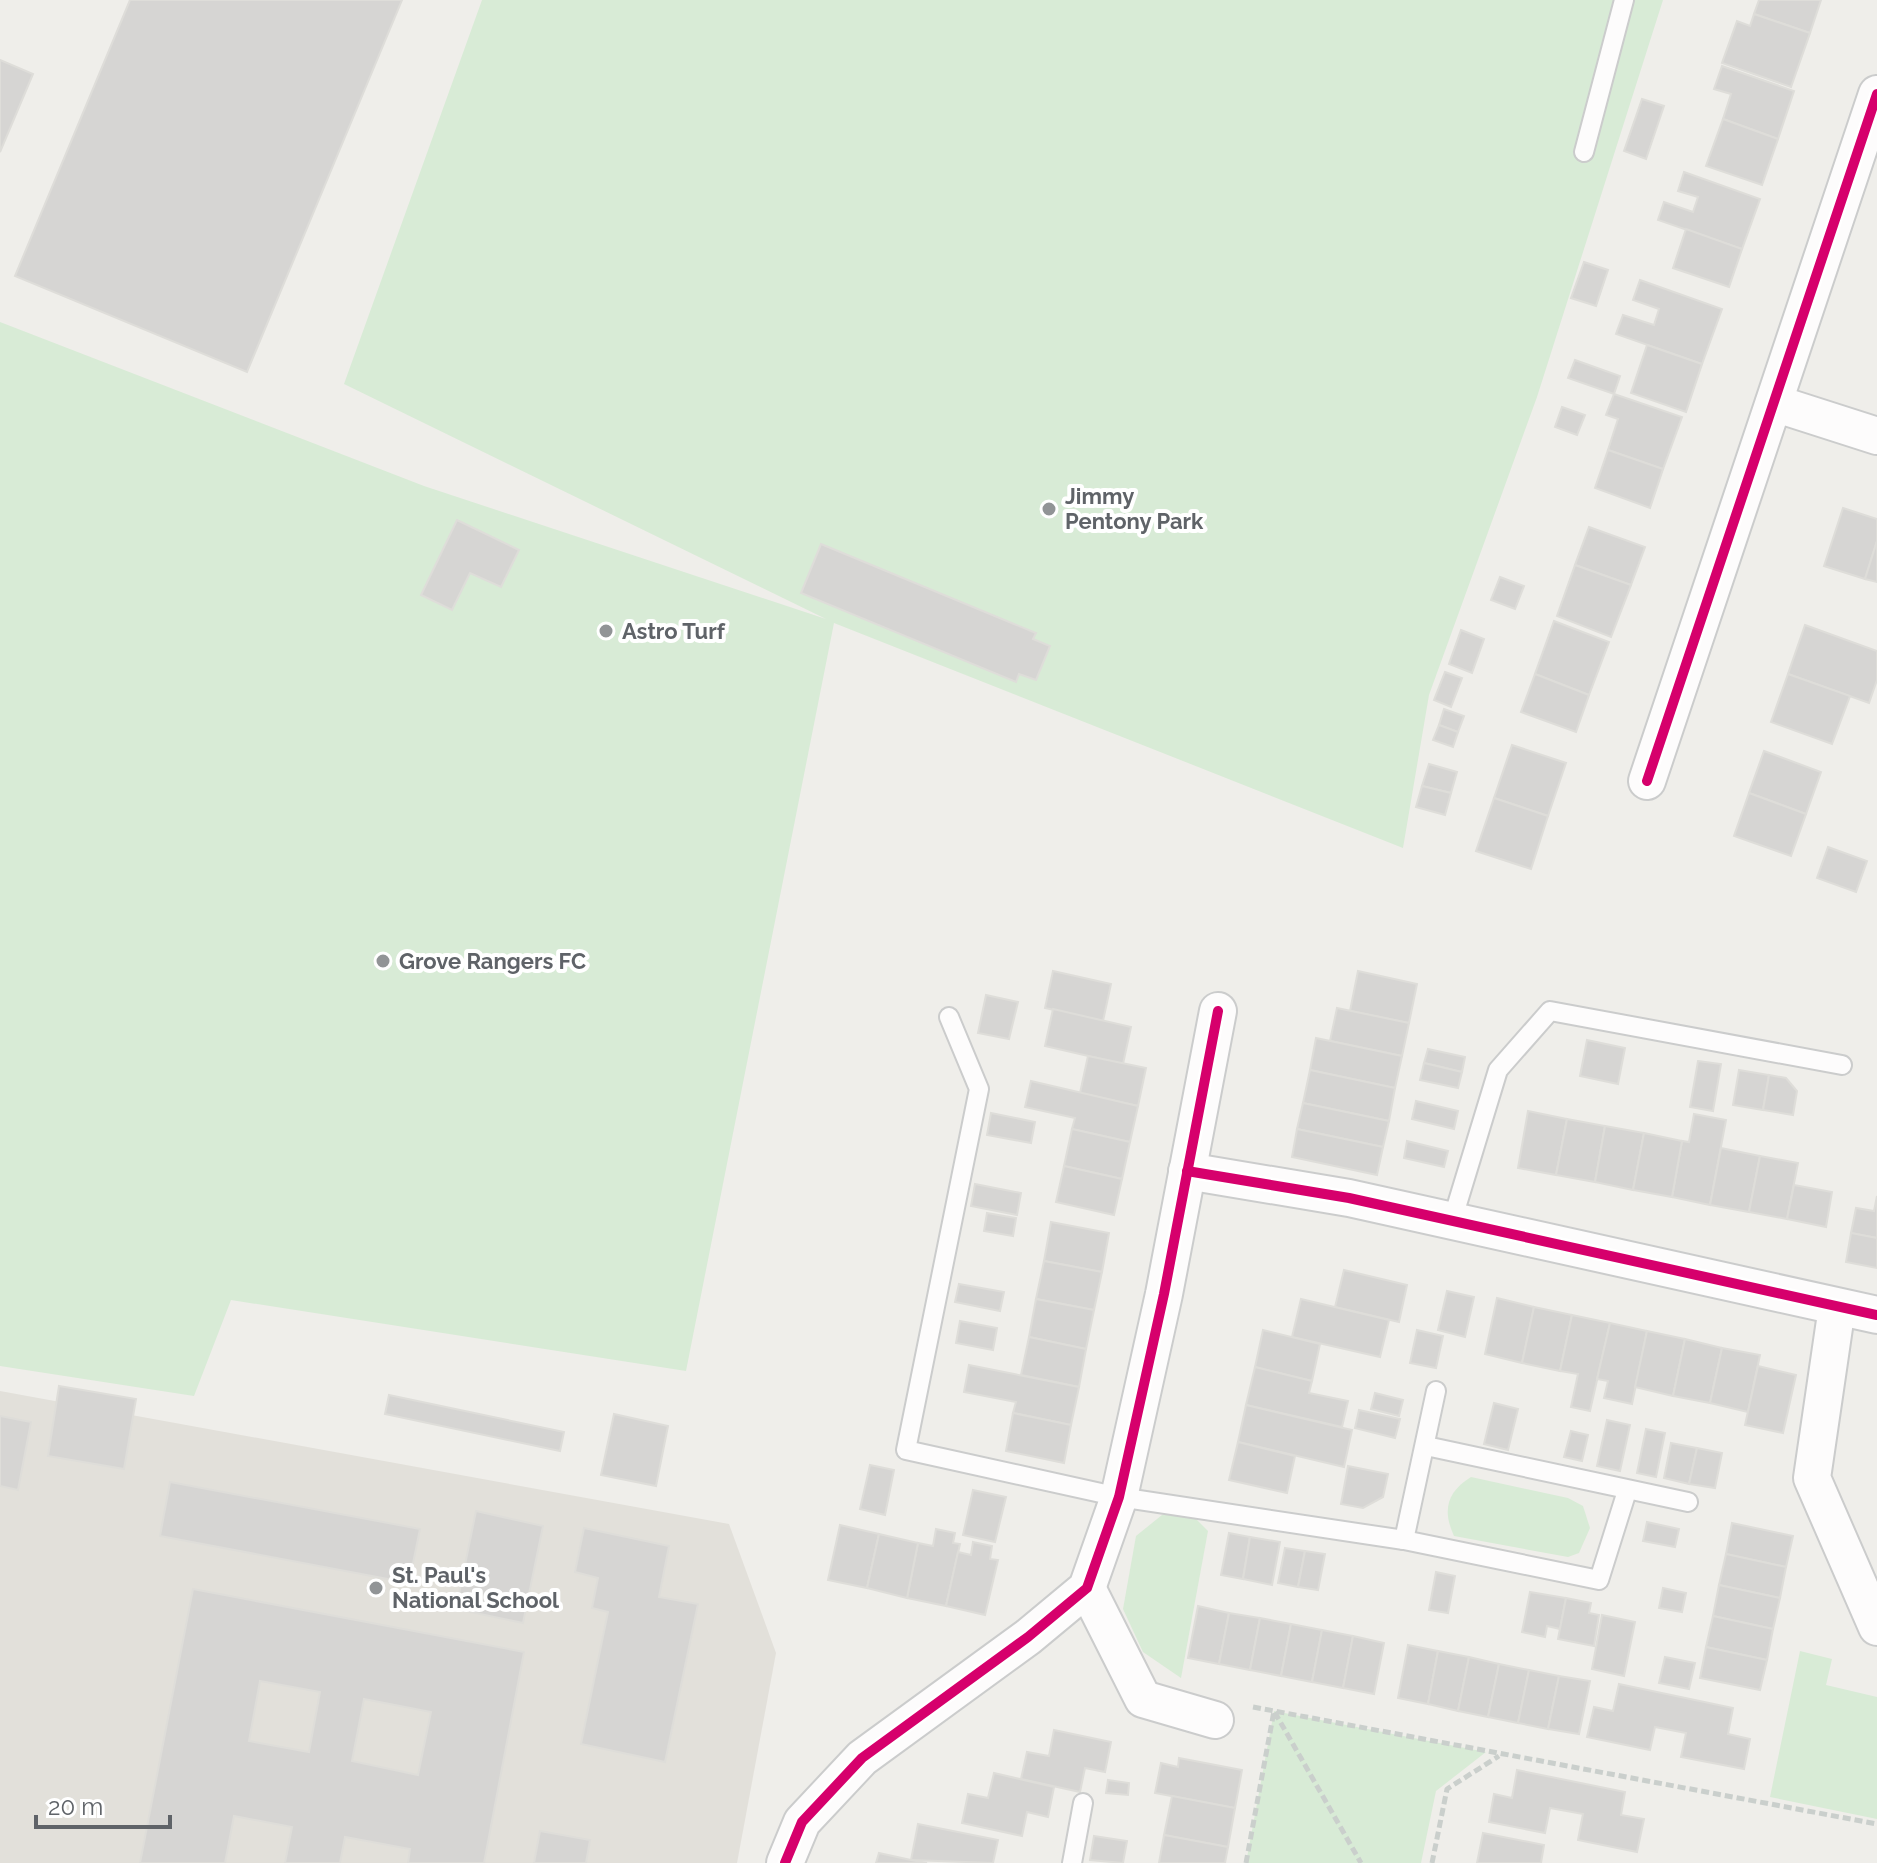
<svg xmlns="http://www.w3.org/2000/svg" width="1877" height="1863" viewBox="0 0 1877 1863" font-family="Raleway,sans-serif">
	<rect width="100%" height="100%" fill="#efeeea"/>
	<!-- education -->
	<path fill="#e2e0da" d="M0,1391L729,1524L776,1653L737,1863H0Z"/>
	<!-- green -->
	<g fill="#d8ebd6">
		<path d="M482,0H1663L1537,397L1429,695L1403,848L834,623L686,1371L231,1300L194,1396L0,1366V322L424,486L826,619L344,384Z"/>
		<path d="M1471,1477L1568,1498L1583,1506L1590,1528L1579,1553L1568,1557L1454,1536C1442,1510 1447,1492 1471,1477Z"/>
		<path d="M1162,1515H1192L1208,1531L1181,1678L1143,1652L1123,1609L1136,1536Z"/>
		<path d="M1800,1651L1832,1659L1826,1685L1877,1697V1819L1770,1797Z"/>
		<path d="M1274,1711L1486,1752L1436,1791L1421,1863H1246Z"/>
	</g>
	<!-- building -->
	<g fill="#d6d5d3" stroke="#deddd9" stroke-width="2" fill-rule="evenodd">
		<path d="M130,0H402L247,372L15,276Z"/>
		<path d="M1759,0H1821L1810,33L1754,14Z"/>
		<path d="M1754,14L1810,33L1791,87L1722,63L1737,21L1750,26Z"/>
		<path d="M0,60L33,74L0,152Z"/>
		<path d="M1722,66L1794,91L1778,139L1723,119L1731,94L1714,89Z"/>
		<path d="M1642,99L1664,106L1646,159L1624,151Z"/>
		<path d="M1723,119L1778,139L1762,185L1706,166Z"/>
		<path d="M1684,172L1760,199L1742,249L1658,220L1664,202L1693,212L1698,197L1678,191Z"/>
		<path d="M1686,229L1742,249L1729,287L1673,268Z"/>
		<path d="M1584,262L1608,270L1596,306L1571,298Z"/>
		<path d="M1640,280L1722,309L1702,364L1616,334L1623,315L1654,325L1659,309L1633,300Z"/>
		<path d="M1647,345L1702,364L1686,412L1631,393Z"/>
		<path d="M1575,360L1620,376L1614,394L1568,378Z"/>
		<path d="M1614,394L1682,417L1663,469L1608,450L1618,419L1606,415Z"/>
		<path d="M1562,407L1585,415L1577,435L1555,427Z"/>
		<path d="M1608,450L1663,469L1650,508L1595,488Z"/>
		<path d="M1843,508L1877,519V541L1865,579L1824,566Z"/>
		<path d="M457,520L519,550L501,587L470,573L452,610L421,595Z"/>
		<path d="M1589,527L1645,547L1631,585L1575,565Z"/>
		<path d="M1877,541V582L1865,579Z"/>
		<path d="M821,544L1036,633L1033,639L1050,646L1036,680L1019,674L1016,682L801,593Z"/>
		<path d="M1575,565L1631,585L1611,637L1557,616Z"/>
		<path d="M1500,577L1524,586L1515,609L1491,600Z"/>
		<path d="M1554,621L1609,642L1589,695L1535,674Z"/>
		<path d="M1805,625L1877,651V680L1869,703L1788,674Z"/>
		<path d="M1461,630L1484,639L1472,673L1449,664Z"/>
		<path d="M1445,672L1462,678L1451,707L1434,700Z"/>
		<path d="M1535,674L1589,695L1576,732L1521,712Z"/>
		<path d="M1788,674L1850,696L1832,744L1771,722Z"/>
		<path d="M1444,709L1464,716L1458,732L1439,725Z"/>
		<path d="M1439,725L1458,732L1453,747L1433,740Z"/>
		<path d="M1512,745L1566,763L1548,816L1494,798Z"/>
		<path d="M1764,751L1821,772L1806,814L1749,793Z"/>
		<path d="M1429,764L1457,772L1451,793L1422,786Z"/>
		<path d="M1422,786L1451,793L1445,815L1416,807Z"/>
		<path d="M1749,793L1806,814L1791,856L1734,836Z"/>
		<path d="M1494,798L1548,816L1531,869L1476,851Z"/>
		<path d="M1828,847L1867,861L1856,892L1817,878Z"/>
		<path d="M1053,971L1111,984L1103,1021L1045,1008Z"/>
		<path d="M1358,971L1417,984L1409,1023L1350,1011Z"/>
		<path d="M986,995L1018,1002L1009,1039L978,1033Z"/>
		<path d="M1337,1008L1409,1023L1402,1056L1330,1041Z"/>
		<path d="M1053,1009L1131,1027L1123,1064L1045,1046Z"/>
		<path d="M1316,1038L1402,1056L1395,1088L1310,1070Z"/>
		<path d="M1587,1040L1625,1048L1618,1084L1580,1076Z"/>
		<path d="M1428,1049L1465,1057L1462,1072L1424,1063Z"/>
		<path d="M1088,1056L1146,1068L1138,1106L1080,1093Z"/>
		<path d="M1698,1061L1721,1064L1713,1111L1690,1107Z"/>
		<path d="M1424,1063L1462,1072L1458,1088L1420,1080Z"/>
		<path d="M1310,1070L1395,1088L1389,1121L1303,1103Z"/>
		<path d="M1739,1070L1769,1075L1763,1110L1733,1105Z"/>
		<path d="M1769,1075L1786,1078L1797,1091L1793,1115L1763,1110Z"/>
		<path d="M1031,1081L1138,1106L1130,1142L1072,1129L1075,1118L1025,1107Z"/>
		<path d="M1416,1101L1458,1111L1454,1129L1412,1119Z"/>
		<path d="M1303,1103L1389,1121L1383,1147L1297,1129Z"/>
		<path d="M1528,1111L1567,1119L1556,1175L1518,1168Z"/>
		<path d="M991,1113L1035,1122L1031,1143L987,1135Z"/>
		<path d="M1694,1114L1726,1120L1710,1205L1672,1197L1682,1141L1689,1142Z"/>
		<path d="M1567,1119L1605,1126L1595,1182L1556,1175Z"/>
		<path d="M1605,1126L1644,1133L1633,1190L1595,1182Z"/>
		<path d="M1072,1129L1130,1142L1122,1179L1064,1166Z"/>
		<path d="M1297,1129L1383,1147L1377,1175L1292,1157Z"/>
		<path d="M1644,1133L1682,1141L1672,1197L1633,1190Z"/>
		<path d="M1407,1141L1448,1151L1444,1167L1404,1158Z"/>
		<path d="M1721,1148L1760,1156L1749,1212L1710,1205Z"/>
		<path d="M1760,1156L1798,1163L1787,1219L1749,1212Z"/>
		<path d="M1064,1166L1122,1179L1114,1215L1056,1202Z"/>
		<path d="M975,1184L1021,1193L1017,1215L971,1206Z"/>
		<path d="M1794,1185L1832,1192L1826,1227L1787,1219Z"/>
		<path d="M1877,1196V1238L1851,1233L1856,1208L1874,1211Z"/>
		<path d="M987,1213L1016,1218L1013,1236L984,1231Z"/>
		<path d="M1051,1222L1109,1233L1102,1272L1044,1261Z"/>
		<path d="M1851,1233L1877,1238V1268L1846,1262Z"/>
		<path d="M1044,1261L1102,1272L1094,1310L1036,1299Z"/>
		<path d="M1344,1270L1407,1285L1399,1322L1335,1307Z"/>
		<path d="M959,1284L1004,1292L1000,1311L955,1302Z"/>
		<path d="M1447,1291L1474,1297L1465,1337L1438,1330Z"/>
		<path d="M1497,1298L1534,1307L1522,1363L1485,1354Z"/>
		<path d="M1036,1299L1094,1310L1086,1349L1029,1337Z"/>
		<path d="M1301,1299L1389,1320L1380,1357L1292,1337Z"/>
		<path d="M1534,1307L1572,1315L1560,1371L1522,1363Z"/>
		<path d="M1572,1315L1610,1323L1590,1411L1571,1407L1578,1374L1560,1371Z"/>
		<path d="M960,1321L997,1328L993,1350L956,1343Z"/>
		<path d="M1610,1323L1647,1331L1632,1404L1604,1398L1608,1381L1597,1379Z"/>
		<path d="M1263,1330L1320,1344L1312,1381L1255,1367Z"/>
		<path d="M1417,1330L1443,1336L1436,1368L1410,1363Z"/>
		<path d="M1647,1331L1685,1339L1673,1396L1635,1387Z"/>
		<path d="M1029,1337L1086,1349L1079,1387L1021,1375Z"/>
		<path d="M1685,1339L1722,1348L1710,1403L1673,1396Z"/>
		<path d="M1722,1348L1760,1355L1748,1412L1710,1403Z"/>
		<path d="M969,1365L1079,1387L1071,1425L1013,1413L1016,1402L964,1392Z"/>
		<path d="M1758,1366L1796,1375L1783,1433L1745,1425Z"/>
		<path d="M1255,1367L1312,1381L1309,1393L1348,1401L1342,1427L1246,1405Z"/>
		<path d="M59,1386L136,1399L124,1469L48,1456Z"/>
		<path d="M1375,1393L1403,1400L1399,1416L1371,1409Z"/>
		<path d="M389,1395L564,1432L560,1451L385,1414Z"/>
		<path d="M1494,1403L1518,1409L1508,1450L1484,1444Z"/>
		<path d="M1246,1405L1352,1430L1344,1467L1238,1442Z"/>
		<path d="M1359,1410L1400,1419L1395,1438L1355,1428Z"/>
		<path d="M1013,1413L1071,1425L1064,1463L1006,1451Z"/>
		<path d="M614,1414L668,1426L656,1486L601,1475Z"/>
		<path d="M0,1416L31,1422L18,1490L0,1486Z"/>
		<path d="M1607,1420L1630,1425L1620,1471L1597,1466Z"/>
		<path d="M1646,1429L1665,1433L1656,1477L1637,1473Z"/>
		<path d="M1571,1431L1588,1435L1582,1461L1564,1457Z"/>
		<path d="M1238,1442L1295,1456L1287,1493L1229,1480Z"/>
		<path d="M1671,1443L1697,1448L1689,1484L1664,1478Z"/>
		<path d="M1697,1448L1722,1453L1715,1488L1689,1484Z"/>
		<path d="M870,1465L894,1470L885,1515L860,1509Z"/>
		<path d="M1348,1466L1388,1474L1383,1497L1363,1508L1341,1504Z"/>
		<path d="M170,1482L420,1529L409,1583L160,1536Z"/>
		<path d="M973,1490L1006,1497L995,1542L963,1535Z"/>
		<path d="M476,1511L543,1526L523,1623L456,1609Z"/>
		<path d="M1647,1522L1679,1529L1675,1547L1643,1541Z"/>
		<path d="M1732,1523L1793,1536L1786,1567L1726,1554Z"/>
		<path d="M840,1525L879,1534L867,1588L828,1580Z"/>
		<path d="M584,1528L669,1546L659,1597L698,1604L665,1762L581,1744L608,1612L592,1608L598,1578L575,1572Z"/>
		<path d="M936,1529L955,1533L953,1543L960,1544L946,1606L907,1598L918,1543L933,1546Z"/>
		<path d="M1229,1533L1250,1537L1243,1579L1221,1575Z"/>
		<path d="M879,1534L918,1543L907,1598L867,1588Z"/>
		<path d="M1250,1537L1280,1542L1272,1585L1243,1579Z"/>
		<path d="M973,1542L992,1546L990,1559L998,1560L985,1615L946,1606L958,1552L971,1555Z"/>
		<path d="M1285,1548L1305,1551L1298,1587L1278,1583Z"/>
		<path d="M1305,1551L1325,1554L1318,1590L1298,1587Z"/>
		<path d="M1726,1554L1786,1567L1780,1598L1719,1585Z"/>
		<path d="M1436,1572L1455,1576L1448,1613L1429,1610Z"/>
		<path d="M1719,1585L1780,1598L1773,1629L1713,1616Z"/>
		<path d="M1663,1588L1686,1593L1682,1612L1659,1608Z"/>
		<path d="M193,1589L524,1652L484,1863H408L410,1849L345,1837L340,1863H285L292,1827L234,1816L225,1863H140ZM260,1681L320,1692L309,1752L249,1741ZM364,1699L431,1712L418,1775L352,1761Z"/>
		<path d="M1530,1592L1566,1598L1560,1629L1547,1626L1545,1637L1522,1632Z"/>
		<path d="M1566,1598L1591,1603L1589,1613L1599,1615L1594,1646L1558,1639Z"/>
		<path d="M1198,1606L1229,1613L1219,1664L1188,1658Z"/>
		<path d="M1229,1613L1260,1618L1250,1670L1219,1664Z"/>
		<path d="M1602,1615L1635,1622L1624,1676L1592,1669Z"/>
		<path d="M1713,1616L1773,1629L1767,1660L1706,1647Z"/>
		<path d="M1260,1618L1291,1624L1281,1676L1250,1670Z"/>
		<path d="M1291,1624L1322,1630L1312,1682L1281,1676Z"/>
		<path d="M1322,1630L1353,1636L1343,1688L1312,1682Z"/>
		<path d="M1353,1636L1384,1643L1374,1694L1343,1688Z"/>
		<path d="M1408,1645L1438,1651L1428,1704L1398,1698Z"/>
		<path d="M1706,1647L1767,1660L1760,1690L1700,1678Z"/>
		<path d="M1438,1651L1469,1657L1458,1711L1428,1704Z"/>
		<path d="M1469,1657L1499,1664L1488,1717L1458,1711Z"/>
		<path d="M1665,1657L1695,1663L1689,1689L1659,1683Z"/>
		<path d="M1499,1664L1529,1670L1518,1723L1488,1717Z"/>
		<path d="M1529,1670L1559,1676L1548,1729L1518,1723Z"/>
		<path d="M1559,1676L1590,1681L1579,1734L1548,1729Z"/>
		<path d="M1619,1684L1733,1708L1728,1734L1750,1739L1744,1769L1681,1757L1686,1733L1655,1727L1650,1750L1587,1737L1594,1707L1613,1711Z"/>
		<path d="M1054,1730L1111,1742L1105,1772L1085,1768L1080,1792L1021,1779L1027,1752L1049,1756Z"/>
		<path d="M1179,1758L1242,1770L1235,1808L1155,1793L1161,1763L1178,1767Z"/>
		<path d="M1517,1770L1625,1792L1621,1815L1644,1819L1637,1852L1578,1840L1583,1814L1550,1808L1545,1833L1489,1822L1494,1794L1512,1798Z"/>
		<path d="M994,1773L1054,1787L1048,1817L1027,1812L1022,1836L962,1823L968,1794L988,1798Z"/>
		<path d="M1108,1780L1129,1783L1128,1795L1106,1793Z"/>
		<path d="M1172,1796L1235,1808L1228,1847L1164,1835Z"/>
		<path d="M918,1824L998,1840L993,1863L911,1860Z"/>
		<path d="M540,1831L590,1840L586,1863H534Z"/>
		<path d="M1483,1833L1544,1845L1541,1863H1477Z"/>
		<path d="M1164,1835L1228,1847L1225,1863H1159Z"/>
		<path d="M1094,1836L1127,1841L1123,1863L1090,1860Z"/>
		<path d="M879,1853L911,1860L927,1863H876Z"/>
	</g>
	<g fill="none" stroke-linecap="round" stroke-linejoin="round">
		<!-- service casing -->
		<g stroke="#cbcccc" stroke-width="22">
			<g id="service">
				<path d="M1584,152L1624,0"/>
				<path d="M949,1017L979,1089L906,1450L1119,1497L1404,1540L1599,1580L1627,1491"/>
				<path d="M1452,1221L1498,1070L1550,1011L1842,1065"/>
				<path d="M1426,1446L1688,1502"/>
				<path d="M1404,1540L1436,1391"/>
				<path d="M1072,1863L1083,1803"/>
			</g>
		</g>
		<!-- minor casing -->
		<g stroke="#cbcccc" stroke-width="40">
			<g id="minor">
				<path d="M1774,403L1877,436"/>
				<path d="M1647,781L1877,94"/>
				<path d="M1187,1171L1349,1198L1877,1315"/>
				<path d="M1837,1307L1812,1478L1877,1627"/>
				<path d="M1087,1588L1143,1699L1215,1720"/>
				<path d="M785,1863L802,1822L862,1758L1028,1637L1087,1588L1119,1497L1164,1294L1218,1011"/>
			</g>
		</g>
		<!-- path -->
		<g stroke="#cacfcc" stroke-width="5" stroke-dasharray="8 4" stroke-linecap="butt">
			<path d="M1253,1707L1877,1824"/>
			<path d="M1246,1863L1274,1711L1361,1863"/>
			<path d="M1432,1863L1447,1789L1499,1756"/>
		</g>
		<!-- service -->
		<use href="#service" stroke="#fdfcfc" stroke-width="18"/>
		<!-- minor -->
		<use href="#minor" stroke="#fdfcfc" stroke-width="36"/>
		<!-- cycleway casing -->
		<g stroke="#fff" stroke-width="15">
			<g id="cycleway">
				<path d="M1647,781L1877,94"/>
				<path d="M1187,1171L1349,1198L1877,1315"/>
				<path d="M785,1863L802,1822L862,1758L1028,1637L1087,1588L1119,1497L1164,1294L1218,1011"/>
			</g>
		</g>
		<!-- cycleway -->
		<use href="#cycleway" stroke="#d6006c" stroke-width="10"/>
	</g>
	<!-- markers -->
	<g fill="#919496" stroke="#fff" stroke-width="3">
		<circle cx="1049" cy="509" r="8"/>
		<circle cx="606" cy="631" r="8"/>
		<circle cx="383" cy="961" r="8"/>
		<circle cx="376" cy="1588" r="8"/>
	</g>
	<g text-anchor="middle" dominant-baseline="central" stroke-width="8" stroke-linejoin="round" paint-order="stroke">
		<!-- poi labels -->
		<g font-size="22" font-weight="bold" fill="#5f6368" stroke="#fff" text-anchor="start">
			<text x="1065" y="496">Jimmy<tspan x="1065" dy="25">Pentony Park</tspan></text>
			<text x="622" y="631">Astro Turf</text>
			<text x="399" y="961">Grove Rangers FC</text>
			<text x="392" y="1575">St. Paul's<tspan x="392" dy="25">National School</tspan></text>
		</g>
	</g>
	<!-- scale -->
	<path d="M36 1815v12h134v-12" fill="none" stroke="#5f6368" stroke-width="4"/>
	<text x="48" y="1815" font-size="24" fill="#5f6368" stroke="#ffffff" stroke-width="6" paint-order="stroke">20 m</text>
</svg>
